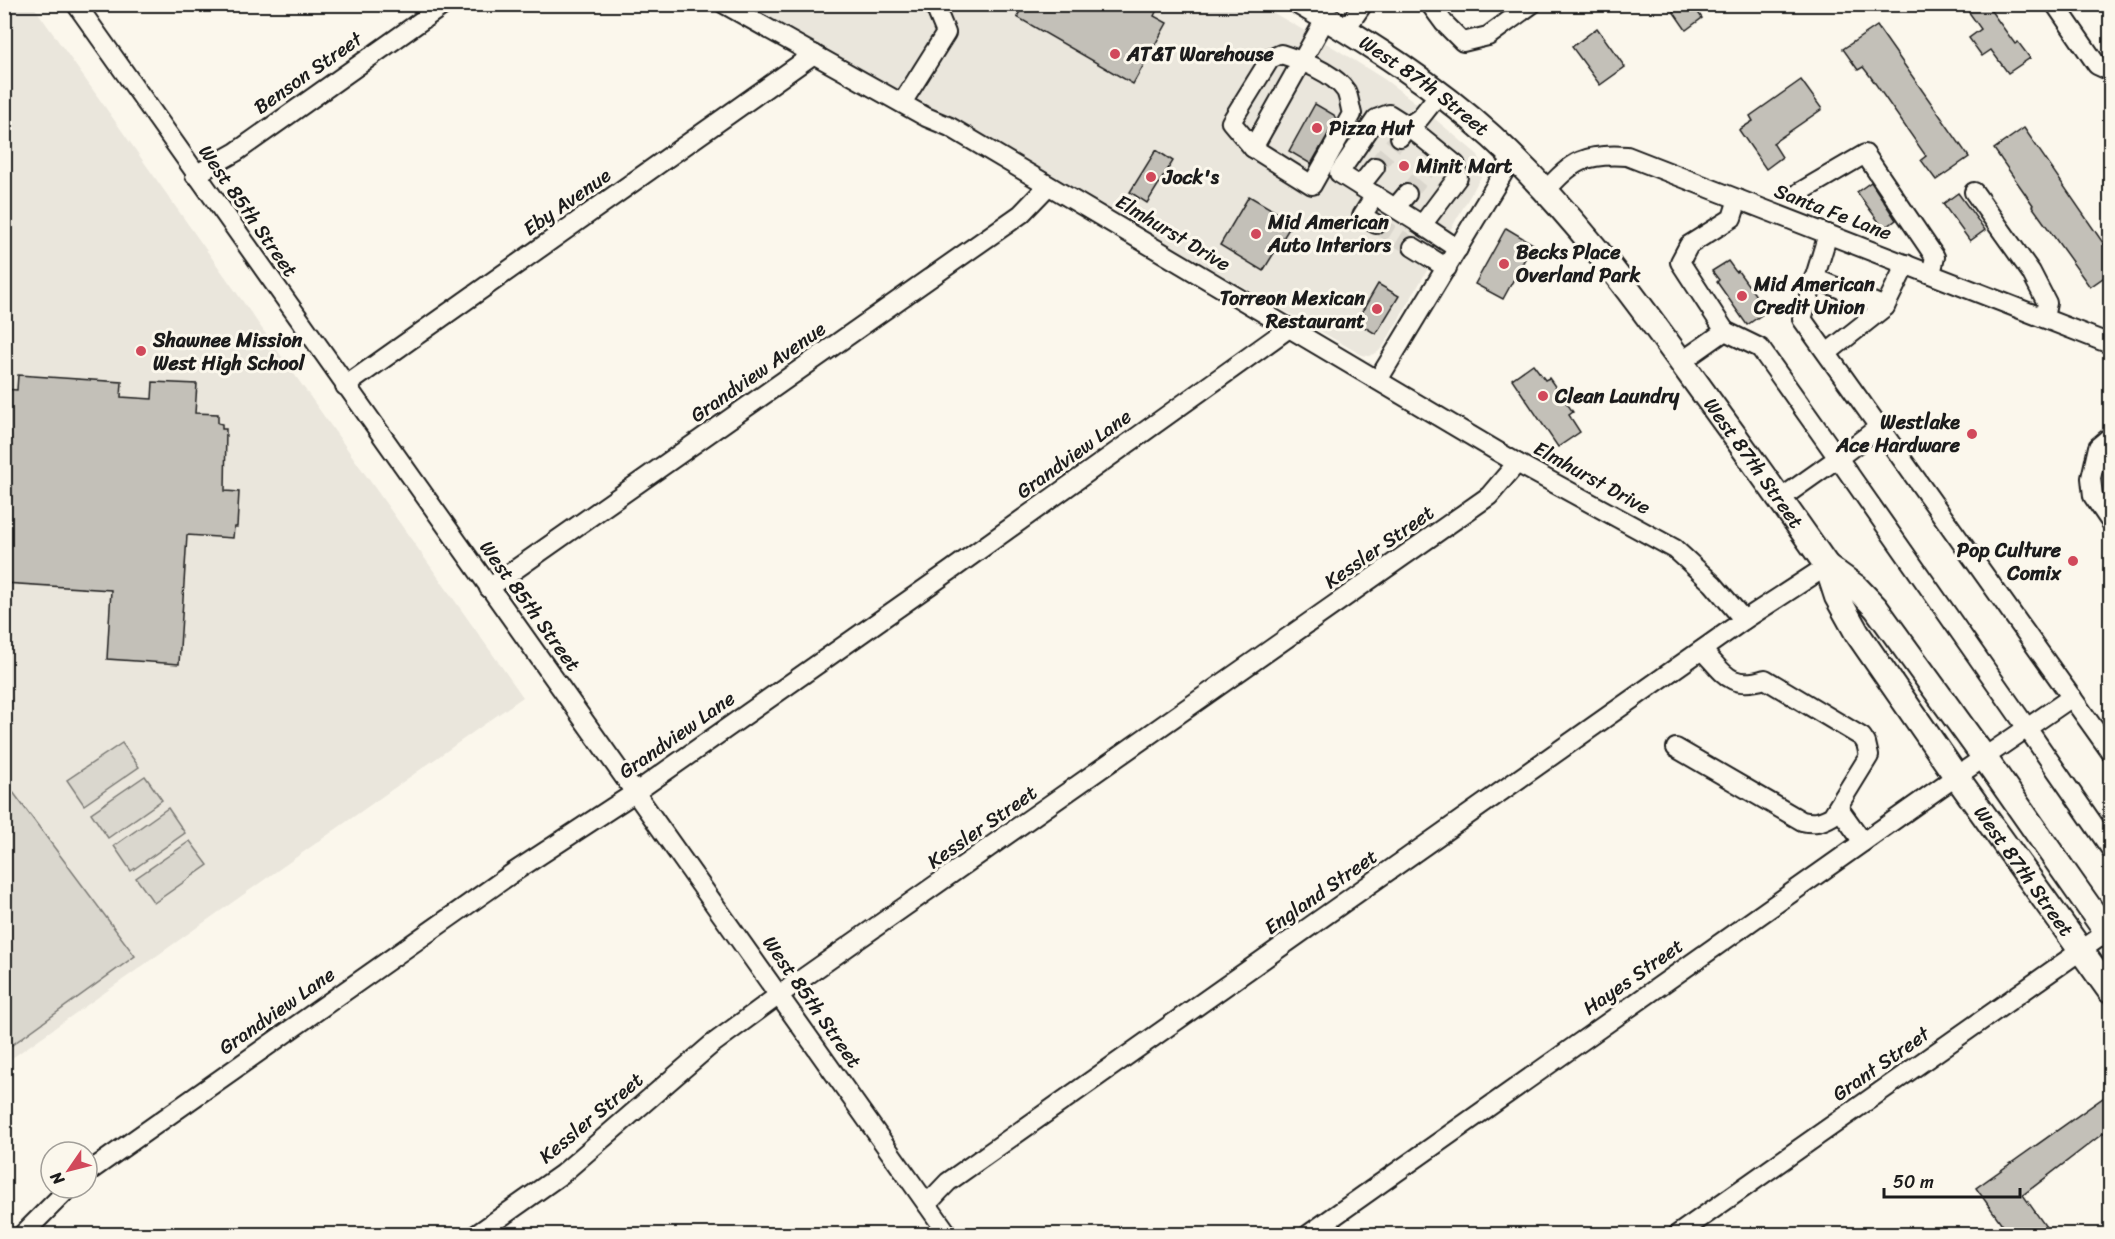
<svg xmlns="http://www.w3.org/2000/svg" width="2115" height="1239" viewBox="0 0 2115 1239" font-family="Sriracha,sans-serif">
	<rect width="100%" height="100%" fill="#fbf7ec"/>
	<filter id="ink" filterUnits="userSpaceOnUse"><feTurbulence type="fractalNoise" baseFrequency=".0167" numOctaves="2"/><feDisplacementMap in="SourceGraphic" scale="12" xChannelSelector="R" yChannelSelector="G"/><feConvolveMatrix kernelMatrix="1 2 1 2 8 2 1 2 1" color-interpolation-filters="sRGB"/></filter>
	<g filter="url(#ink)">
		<!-- built -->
		<g fill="#eae6dc">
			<path d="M32,4L523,697L5,1063L4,5Z"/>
			<path d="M748,5H1260L1336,49L1384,79L1411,99L1478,155L1482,165V175L1384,345L1378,352L1369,356L1362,355Z"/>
		</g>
		<!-- green -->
		<g fill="#dad7ce" stroke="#7b7a75" stroke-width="1.5">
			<path d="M122,743L139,767L84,805L67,780Z"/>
			<path d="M145,776L162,800L108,838L91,813Z"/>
			<path d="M4,780L135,956L5,1050H4Z"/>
			<path d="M168,808L185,833L131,871L114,846Z"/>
			<path d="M190,841L208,865L154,903L136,878Z"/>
		</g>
		<!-- building -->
		<g fill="#c3c0b8" stroke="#1c1c1c" stroke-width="1.5">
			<path d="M1024,4H1160L1154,16L1167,23L1133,84L1017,17Z"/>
			<path d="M1668,4H1692L1702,18L1686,30Z"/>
			<path d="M1963,4H1986L2015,44L2018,42L2030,58L2008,73L1991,50L1982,56L1969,38L1981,29Z"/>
			<path d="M1877,26L1969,157L1936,180L1921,160L1926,156L1870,76L1863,67L1858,70L1843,49Z"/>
			<path d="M1597,28L1625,67L1600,85L1572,47Z"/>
			<path d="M1801,80L1822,109L1773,143L1782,157L1766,169L1739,130L1753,121L1750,116Z"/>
			<path d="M1315,104L1334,115L1336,120L1311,164L1289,151Z"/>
			<path d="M2024,128L2110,253V273L2090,287L2032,206L2033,205L1994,149Z"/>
			<path d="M1156,150L1173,161L1147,203L1130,192Z"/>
			<path d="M1871,182L1896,220L1884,229L1857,192Z"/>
			<path d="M1958,193L1985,230L1970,241L1943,204Z"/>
			<path d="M1249,196L1293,222L1263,271L1220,245Z"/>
			<path d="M1506,228L1533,244L1503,299L1475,284Z"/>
			<path d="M1728,261L1736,272L1738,271L1767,311L1747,325L1717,282L1719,280L1712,271Z"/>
			<path d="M1378,284L1399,296L1376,334L1356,322Z"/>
			<path d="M1533,364L1545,380L1549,378L1573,412L1569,415L1580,432L1558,447L1512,379Z"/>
			<path d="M18,375L122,382L121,397L152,399L153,382L197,384L195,413L218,414V423L222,424V429H226L225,491L239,492L237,527H234L233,538L187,535L179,664L107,659L111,590L4,583V389L17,390Z"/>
			<path d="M2110,1093V1128L2023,1195L2051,1234H2009L1976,1188Z"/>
		</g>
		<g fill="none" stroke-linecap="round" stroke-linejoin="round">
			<!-- minor-tunnel -->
			<g stroke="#dad6cd" stroke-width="18" stroke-dasharray="18 9" stroke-linecap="butt">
				<path d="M1375,167L1400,137"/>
				<path d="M1407,194L1432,163"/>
				<path d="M1376,224L1413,247"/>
			</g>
			<!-- minor casing -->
			<g stroke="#1c1c1c" stroke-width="22">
				<g id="minor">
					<path d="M76,4L948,1234"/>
					<path d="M724,4L926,117L950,127L1517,463L1675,549L1713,584L1744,620"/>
					<path d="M1430,4L1444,23L1463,42L1488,36L1532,4"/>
					<path d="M2055,4L2097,65L2110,71"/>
					<path d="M1345,30L1363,4"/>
					<path d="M1281,54C1300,60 1334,73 1346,91C1349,97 1350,107 1352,114L1312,185L1253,148L1231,122L1270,59Z"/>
					<path d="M1439,94L1420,118L1408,126L1456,165L1458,177L1422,225L1458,249"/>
					<path d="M902,103L946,33L934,4"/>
					<path d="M1400,137L1408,126L1389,114L1376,119L1339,173L1422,225"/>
					<path d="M1253,148L1326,18"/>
					<path d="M195,175L236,152L445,4"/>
					<path d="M1360,186L1375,167"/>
					<path d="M1545,192C1571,161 1586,153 1627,156L2110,344"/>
					<path d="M1800,192L1865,154L1935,257L1931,274"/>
					<path d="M1974,192L2031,272L2047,303L2044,318"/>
					<path d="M1375,195L1362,216L1376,224"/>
					<path d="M1395,208L1407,194"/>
					<path d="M1828,234L1802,319L2110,751"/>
					<path d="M1413,247L1447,268"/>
					<path d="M1814,278L1885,307"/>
					<path d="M1725,331L1680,262L1689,245L1732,218L1738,199"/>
					<path d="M1827,353L1885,307L1906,264"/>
					<path d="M1681,362L1725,331L1760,348L1838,458L1879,427"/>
					<path d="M1378,380L1513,157"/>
					<path d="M345,386L814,54"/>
					<path d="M2110,437L2098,447L2091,478L2093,496L2110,521"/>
					<path d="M489,588L1021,214L1048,186"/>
					<path d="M2072,697L2027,728L2110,848"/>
					<path d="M1676,748L1802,821C1814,824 1822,822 1832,816L1869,756L1866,743L1862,737L1765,679C1730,690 1724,673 1702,650"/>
					<path d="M1838,807L1863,842"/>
					<path d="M87,1173L514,872L636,792L950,571L1289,328"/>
					<path d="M927,1204L948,1182L1744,620L1827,566"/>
					<path d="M23,1234L69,1188"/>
					<path d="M477,1234L562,1174L711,1045L779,995L1489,496L1517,463"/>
					<path d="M1309,1234L1941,787L2027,728L1838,458L1780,499"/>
					<path d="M1678,1234L2110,930"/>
				</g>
			</g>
			<!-- major casing -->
			<g stroke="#1c1c1c" stroke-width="28">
				<g id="major">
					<path id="s1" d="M1302,4C1369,43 1435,85 1492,137C1569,208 1632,293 1692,377C1738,440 1783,503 1827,566L1837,597L1857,633L1956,776L2110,991"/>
					<path d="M1827,566L1856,587L1876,608L1984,757L2110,937"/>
				</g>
			</g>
			<!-- minor -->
			<use href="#minor" stroke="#fbf7ec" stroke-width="18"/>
			<!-- major -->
			<use href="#major" stroke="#fbf7ec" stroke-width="24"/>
		</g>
	</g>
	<!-- markers -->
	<g fill="#d1495b" stroke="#fbf7ec" stroke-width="2">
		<circle cx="1115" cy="54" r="6"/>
		<circle cx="1317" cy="128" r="6"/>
		<circle cx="1404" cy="166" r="6"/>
		<circle cx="1151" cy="177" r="6"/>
		<circle cx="1256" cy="234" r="6"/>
		<circle cx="1504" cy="264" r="6"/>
		<circle cx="1742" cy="296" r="6"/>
		<circle cx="1377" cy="309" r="6"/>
		<circle cx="141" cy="351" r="6"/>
		<circle cx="1543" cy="396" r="6"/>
		<circle cx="1972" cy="434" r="6"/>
		<circle cx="2073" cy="561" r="6"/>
	</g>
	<g text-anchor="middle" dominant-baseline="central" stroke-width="6" stroke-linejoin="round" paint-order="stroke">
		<!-- poi labels -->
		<g font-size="20" font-weight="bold" fill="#1c1c1c" stroke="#fbf7ec" text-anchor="start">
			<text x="1127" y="54">AT&amp;T Warehouse</text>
			<text x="1329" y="128">Pizza Hut</text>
			<text x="1416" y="166">Minit Mart</text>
			<text x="1163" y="177">Jock's</text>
			<text x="1268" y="222">Mid American<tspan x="1268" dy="23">Auto Interiors</tspan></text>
			<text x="1516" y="252">Becks Place<tspan x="1516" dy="23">Overland Park</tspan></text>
			<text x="1754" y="284">Mid American<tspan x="1754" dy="23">Credit Union</tspan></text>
			<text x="1365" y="298" text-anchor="end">Torreon Mexican<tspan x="1365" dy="23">Restaurant</tspan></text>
			<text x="153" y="340">Shawnee Mission<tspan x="153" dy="23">West High School</tspan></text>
			<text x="1555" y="396">Clean Laundry</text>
			<text x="1960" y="422" text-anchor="end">Westlake<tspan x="1960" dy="23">Ace Hardware</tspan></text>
			<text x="2061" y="550" text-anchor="end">Pop Culture<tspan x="2061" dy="23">Comix</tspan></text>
		</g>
		<!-- street labels -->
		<g font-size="20" fill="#1c1c1c" stroke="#fbf7ec">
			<text transform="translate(308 73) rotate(-35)">Benson Street</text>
			<text stroke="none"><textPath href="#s1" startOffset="147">West 87th Street</textPath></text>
			<text transform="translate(567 202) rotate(-35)">Eby Avenue</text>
			<text transform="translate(248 211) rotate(55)">West 85th Street</text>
			<text transform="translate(1833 212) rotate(21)">Santa Fe Lane</text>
			<text transform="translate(1173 233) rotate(31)">Elmhurst Drive</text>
			<text transform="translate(758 372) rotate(-35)">Grandview Avenue</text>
			<text transform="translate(1074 454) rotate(-36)">Grandview Lane</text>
			<text stroke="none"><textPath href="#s1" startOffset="651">West 87th Street</textPath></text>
			<text transform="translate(1592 478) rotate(29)">Elmhurst Drive</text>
			<text transform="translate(1379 547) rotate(-35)">Kessler Street</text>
			<text transform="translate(530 606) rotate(54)">West 85th Street</text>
			<text transform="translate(677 735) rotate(-35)">Grandview Lane</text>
			<text transform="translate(982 827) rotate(-35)">Kessler Street</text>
			<text stroke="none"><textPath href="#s1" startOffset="1142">West 87th Street</textPath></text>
			<text transform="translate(1321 892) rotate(-35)">England Street</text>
			<text transform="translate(1633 977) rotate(-35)">Hayes Street</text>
			<text transform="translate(812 1002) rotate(55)">West 85th Street</text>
			<text transform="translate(277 1011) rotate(-35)">Grandview Lane</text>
			<text transform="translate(1881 1064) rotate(-35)">Grant Street</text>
			<text transform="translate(591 1118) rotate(-40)">Kessler Street</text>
		</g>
	</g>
	<!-- margin -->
	<rect width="2115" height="1239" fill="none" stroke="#fbf7ec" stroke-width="24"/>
	<rect x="12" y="12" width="2091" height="1215" fill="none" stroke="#1c1c1c" stroke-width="2" filter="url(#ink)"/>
	<!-- north arrow -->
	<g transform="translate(69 1170) rotate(235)"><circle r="28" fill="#fbf7ec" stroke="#a29f99" stroke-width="1.5"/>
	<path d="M0-4.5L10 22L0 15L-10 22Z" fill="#d1495b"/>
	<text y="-9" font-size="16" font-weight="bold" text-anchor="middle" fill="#1c1c1c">N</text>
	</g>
	<!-- scale -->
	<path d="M1884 1188v9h136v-9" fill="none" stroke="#1c1c1c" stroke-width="3"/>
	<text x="1893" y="1188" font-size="18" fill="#1c1c1c" stroke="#fbf7ec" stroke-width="4.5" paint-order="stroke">50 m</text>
</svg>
